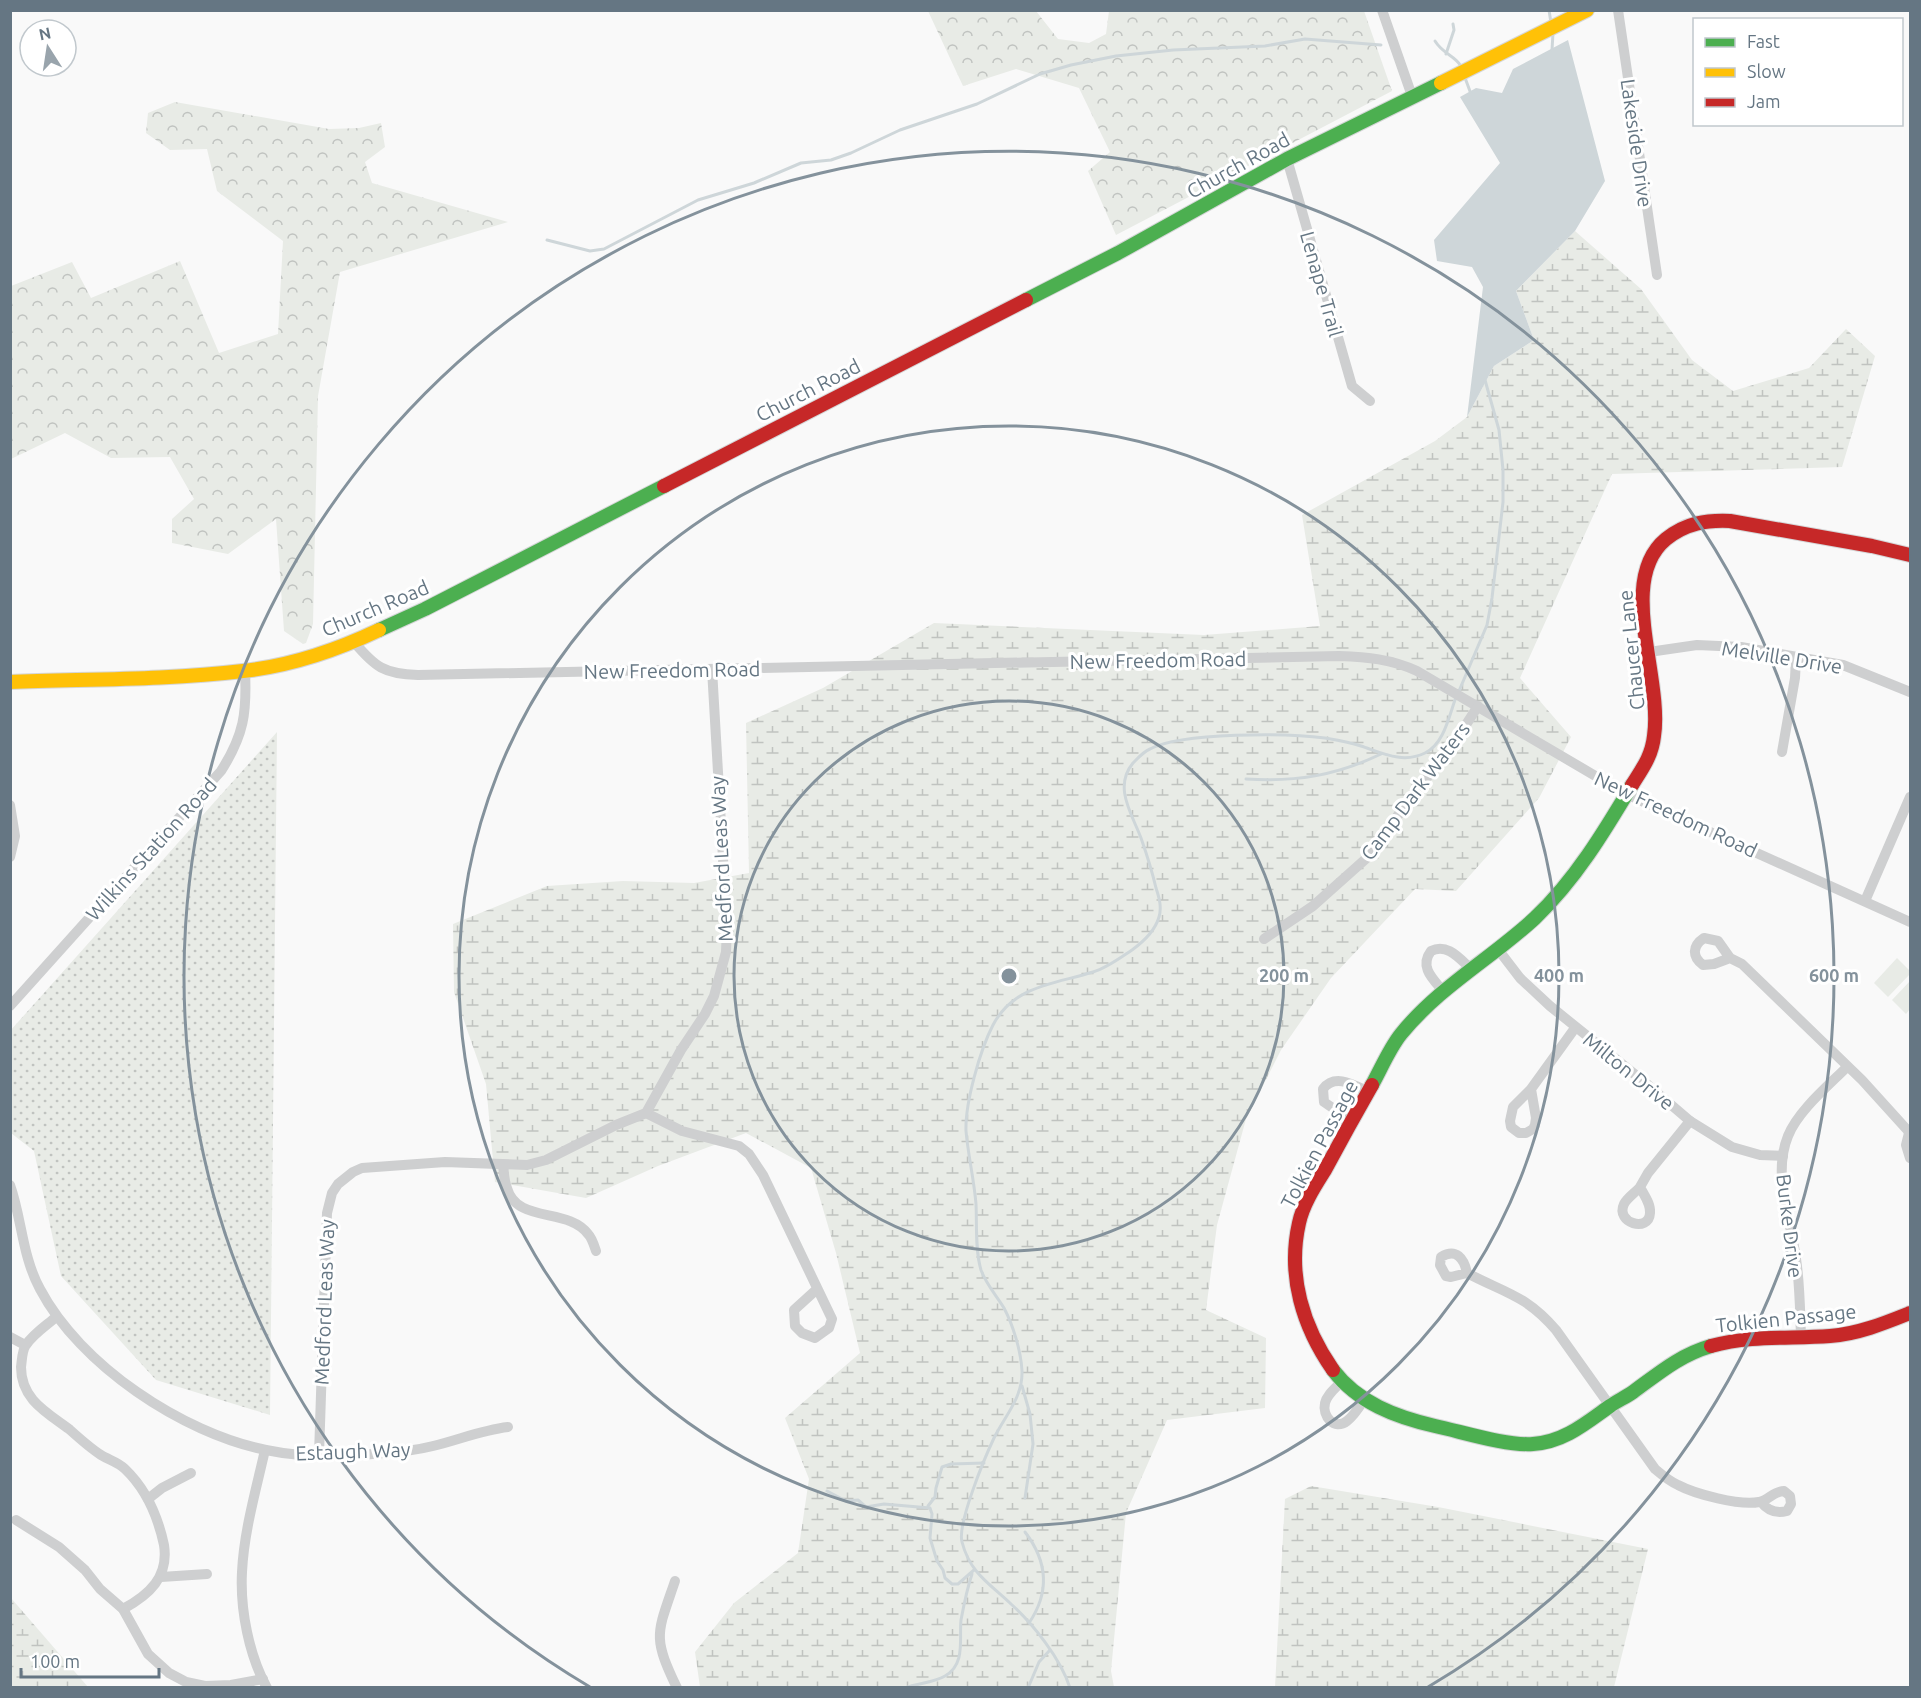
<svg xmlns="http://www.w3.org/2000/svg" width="1921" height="1698" viewBox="0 0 1921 1698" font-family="Ubuntu,sans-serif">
	<defs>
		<pattern id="grass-dots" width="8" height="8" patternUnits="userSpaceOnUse" patternTransform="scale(1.5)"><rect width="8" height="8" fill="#e8ebe6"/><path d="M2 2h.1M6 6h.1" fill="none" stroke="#c0c3c0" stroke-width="1.8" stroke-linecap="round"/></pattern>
		<pattern id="forest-crowns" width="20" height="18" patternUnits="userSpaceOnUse" patternTransform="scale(1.5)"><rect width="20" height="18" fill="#e8ebe6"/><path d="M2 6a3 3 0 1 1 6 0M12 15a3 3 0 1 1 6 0" fill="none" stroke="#c0c3c0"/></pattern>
		<pattern id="wetland-marsh" width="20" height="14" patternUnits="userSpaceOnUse" patternTransform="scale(1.5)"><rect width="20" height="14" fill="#e8ebe6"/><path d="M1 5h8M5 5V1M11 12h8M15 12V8" fill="none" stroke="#c0c3c0"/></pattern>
	</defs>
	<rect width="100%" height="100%" fill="#f9f9f9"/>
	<!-- grass -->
	<path fill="url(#grass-dots)" d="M277,732L270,1415L156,1380L61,1276L34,1151L11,1133L10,1031Z"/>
	<!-- forest -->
	<g fill="url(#forest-crowns)">
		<path d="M928,11H1036L1058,39L1089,43L1106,34L1109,11H1364L1392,91L1116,235L1088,171L1110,152L1079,88L1016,69L963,86Z"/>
		<path d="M175,102L329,129L359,128L381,123L385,147L365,162L372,183L508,222L340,272L318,396L313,624L306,643L303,644L284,631L276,519L228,554L172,543V519L194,499L170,457L111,458L65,433L11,459V286L72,262L91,298L180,261L219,353L278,334L283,241L217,191L207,149L170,150L146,133L148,113Z"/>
	</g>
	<!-- wetland -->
	<g fill="url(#wetland-marsh)">
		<path d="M1575,231L1641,289L1692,360L1733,391L1809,368L1846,329L1875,356L1842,467L1612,474L1520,678L1571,737L1539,798L1456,891L1415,889L1331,978L1281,1050L1246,1119L1217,1225L1206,1310L1266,1338L1265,1408L1167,1420L1126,1513L1111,1671L1114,1687H700L695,1652L734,1603L798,1553L809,1479L785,1418L860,1353L836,1253L811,1168L746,1133L658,1166L586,1198L495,1182L486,1084L454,992L453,924L547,886L623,881L694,883L749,873L746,723L823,688L934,623L1204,635L1320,626L1302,515L1435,441L1467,417L1494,366L1534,340L1516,291Z"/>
		<path d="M1311,1486L1438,1507L1648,1549L1614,1687H1275L1285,1499Z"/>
		<path d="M10,1598H11L88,1687H11Z"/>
	</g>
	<!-- pitch -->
	<g fill="#e8ebe6">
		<path d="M1897,958L1910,971V974L1888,997L1874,983Z"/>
		<path d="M1910,981V1009L1906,1014L1892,1000Z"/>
	</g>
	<!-- water -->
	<path fill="#ced6d9" d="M1568,40L1605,181L1575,231L1516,291L1534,340L1494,366L1467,417L1483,287L1472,267L1437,261L1434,240L1500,163L1460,97L1476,88L1502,93L1513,69Z"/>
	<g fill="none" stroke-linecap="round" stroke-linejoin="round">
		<!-- stream -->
		<g stroke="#ced6d9" stroke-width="3">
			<path d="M1549,10L1551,23"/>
			<path d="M1435,41C1443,54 1454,55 1461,66"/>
			<path d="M1552,50L1553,33"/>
			<path d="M1446,54L1454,30L1453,24"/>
			<path d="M1464,75L1471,94"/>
			<path d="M547,240L590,251L604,249L698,200L754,183L801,163L831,160L851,153L900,130L977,104L1040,74L1071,65L1116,56L1173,50L1265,46L1305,39L1381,45"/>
			<path d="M1459,691L1487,625L1492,598L1503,502V470L1499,430L1485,380"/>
			<path d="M1246,779C1296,782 1335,776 1381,754"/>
			<path d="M1022,1386L1030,1414L1033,1444L1025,1498"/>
			<path d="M827,1491L846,1501L858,1500L866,1507L884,1504L930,1508L932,1514L930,1538L937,1561L943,1570L945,1578L952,1584H958L974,1570"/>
			<path d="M928,1506L935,1497L936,1488L942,1467L951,1464L984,1463"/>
			<path d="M1025,1532C1048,1562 1050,1592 1029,1623"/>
			<path d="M905,1688C918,1683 933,1683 945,1676C966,1664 959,1639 961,1620C964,1604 967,1589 972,1574"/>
			<path d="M1028,1688L1039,1662L1050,1650"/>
			<path d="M1070,1688C1061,1659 1033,1624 1011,1604C989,1583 970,1573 962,1542C957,1524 985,1457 994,1438C1005,1416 1023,1397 1022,1371C1021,1351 1013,1325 1004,1308C996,1295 986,1284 981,1270C975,1250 977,1225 976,1204C974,1179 968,1155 966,1131C965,1103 980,1050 993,1025C1014,985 1055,984 1093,972C1107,968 1120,958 1132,950C1143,942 1155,931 1159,917C1162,907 1159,897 1156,888C1152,871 1147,855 1141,838C1132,814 1113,787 1133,763C1138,758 1143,752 1150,749C1182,732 1288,733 1325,738C1337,740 1349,742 1361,746C1382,753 1403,764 1425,753C1444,744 1449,716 1456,697"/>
		</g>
		<!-- fast casing -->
		<g stroke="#d5d6d7" stroke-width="16">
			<g id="fast">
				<path d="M1026,300L1118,253L1287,159L1441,83"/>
				<path d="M379,630L425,609L664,486"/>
				<path d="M1372,1085C1381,1069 1389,1049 1401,1034C1439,987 1492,958 1535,918C1575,880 1604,832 1632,785"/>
				<path d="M1333,1370C1358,1403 1396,1417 1435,1426C1463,1432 1506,1446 1533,1444C1564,1442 1586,1423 1610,1406C1617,1401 1626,1397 1633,1392C1659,1373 1680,1355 1711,1346"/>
			</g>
		</g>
		<!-- slow casing -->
		<g stroke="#d5d6d7" stroke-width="16">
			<g id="slow">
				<path d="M1441,83L1587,10"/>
				<path d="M10,682C87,679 166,680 243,671C289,666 337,650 379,630"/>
			</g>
		</g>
		<!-- jam casing -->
		<g stroke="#d5d6d7" stroke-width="16">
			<g id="jam">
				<path d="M664,486L1026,300"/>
				<path d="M1632,785C1642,769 1652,756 1654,736C1663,678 1616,580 1666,539C1686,523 1706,520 1730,521L1872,546L1910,555"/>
				<path d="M1711,1346C1751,1335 1790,1339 1830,1336C1858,1334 1885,1323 1910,1313"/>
				<path d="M1333,1370C1303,1327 1287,1276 1299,1223C1303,1204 1315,1186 1325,1170C1340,1142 1356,1113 1372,1085"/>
			</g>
		</g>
		<!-- street -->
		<g stroke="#cecfd0" stroke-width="10">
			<path d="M1382,10L1412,96"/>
			<path d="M1618,10L1657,275"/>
			<path d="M1287,159L1352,386L1370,401"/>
			<path d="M354,642C375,667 384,674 418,675L1339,656C1367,657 1391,659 1417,671L1626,794L1910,922"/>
			<path d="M1649,652L1697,645L1741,647L1843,665L1910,692"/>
			<path d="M1782,752L1795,678L1796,658"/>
			<path d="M10,805L15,836L10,857"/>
			<path d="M1865,901L1910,797"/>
			<path d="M1264,939L1313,906L1369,856L1411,797L1451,748L1478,706"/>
			<path d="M1497,948L1520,978L1550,1006L1648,1085L1690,1121L1732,1147L1760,1155L1783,1156"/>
			<path d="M1730,958L1714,964L1703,965C1692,957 1692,946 1704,938L1718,941L1730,958L1742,964L1862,1080L1910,1133"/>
			<path d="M1443,991C1433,979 1419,967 1431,951C1447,943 1459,958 1470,968"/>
			<path d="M10,1006L221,771C244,735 247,713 245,671"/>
			<path d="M1531,1089L1536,1118L1535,1125L1533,1129L1526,1133H1519L1511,1127L1510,1121L1513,1107L1531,1089L1575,1028"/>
			<path d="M646,1113L682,1131L739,1146L749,1154L763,1175L832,1319L829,1328L815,1338L802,1333L795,1326L794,1310L816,1290"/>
			<path d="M1353,1122L1324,1102L1323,1089C1335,1073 1354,1085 1369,1092"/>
			<path d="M1909,1133L1906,1145L1910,1158"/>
			<path d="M503,1165C504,1172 504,1181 507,1188C517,1224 568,1207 588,1234C592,1238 594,1245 596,1251"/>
			<path d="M10,1185C22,1219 22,1256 40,1289C80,1365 182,1433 266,1450C304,1458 346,1457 384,1453C400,1452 417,1450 433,1446C458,1440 482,1430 508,1427"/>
			<path d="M1640,1187C1636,1192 1627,1198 1624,1204C1615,1223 1649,1233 1650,1213C1651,1204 1644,1195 1640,1187L1648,1173L1690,1121"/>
			<path d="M1467,1273L1451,1277L1446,1276L1440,1265L1441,1257C1456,1248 1464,1258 1467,1273C1505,1293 1526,1295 1556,1330L1655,1469C1662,1475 1669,1481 1678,1485C1695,1494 1740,1506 1759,1502C1768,1501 1773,1491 1784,1491L1790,1496L1791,1504L1787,1511C1776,1514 1768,1511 1761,1502"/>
			<path d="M56,1317C47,1325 33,1334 26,1345C22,1350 22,1360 21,1367C21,1399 46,1412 69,1429C79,1438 90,1448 101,1455C109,1460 118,1462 125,1469C146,1489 158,1517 164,1545C169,1577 149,1595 123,1609"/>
			<path d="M10,1337L25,1345"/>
			<path d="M1801,1337C1800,1311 1800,1284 1796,1259C1791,1219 1772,1175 1788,1136C1798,1111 1828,1086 1847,1067"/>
			<path d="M1343,1380C1337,1387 1327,1394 1325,1403C1322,1416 1334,1431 1347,1421C1355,1415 1360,1406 1365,1398"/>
			<path d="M265,1450C256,1490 244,1531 242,1572C240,1610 249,1655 267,1688"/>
			<path d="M319,1455L327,1213L332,1193L338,1184L353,1172L362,1168L445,1162L527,1165L546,1160L616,1125L646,1113L681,1050L705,1014L714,996L726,952L727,927L712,669"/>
			<path d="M148,1499L162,1488L191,1473"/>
			<path d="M16,1520L59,1547L85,1570L100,1589L123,1609L148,1654L169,1673L186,1682L205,1686L231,1685L263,1679"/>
			<path d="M161,1577L207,1574"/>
			<path d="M675,1581C657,1634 652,1636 677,1688"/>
		</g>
		<!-- fast -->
		<use href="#fast" stroke="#4caf50" stroke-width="14"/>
		<!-- slow -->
		<use href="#slow" stroke="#ffc107" stroke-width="14"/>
		<!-- jam -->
		<use href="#jam" stroke="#c62828" stroke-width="14"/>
	</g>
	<!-- distance rings -->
	<g fill="none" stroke="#84929c" stroke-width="3">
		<circle cx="1009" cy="976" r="275"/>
		<circle cx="1009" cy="976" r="550"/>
		<path d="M590 1687A825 825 0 1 1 1428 1687"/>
	</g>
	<g text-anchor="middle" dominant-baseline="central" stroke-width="6" stroke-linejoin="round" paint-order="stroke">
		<!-- street labels -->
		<g font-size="20" fill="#657683" stroke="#fff">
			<text transform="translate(1637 143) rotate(82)">Lakeside Drive</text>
			<text transform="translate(1238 165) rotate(-29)">Church Road</text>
			<text transform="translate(1322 284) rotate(74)">Lenape Trail</text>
			<text transform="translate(808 390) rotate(-27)">Church Road</text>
			<text transform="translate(375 608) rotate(-23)">Church Road</text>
			<text transform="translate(1631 650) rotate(-96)">Chaucer Lane</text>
			<text transform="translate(1782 657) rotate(9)">Melville Drive</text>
			<text transform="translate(1158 660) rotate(-1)">New Freedom Road</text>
			<text transform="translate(672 670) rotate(-1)">New Freedom Road</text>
			<text transform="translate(1415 791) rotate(-53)">Camp Dark Waters</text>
			<text transform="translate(1676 814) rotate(25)">New Freedom Road</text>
			<text transform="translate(151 849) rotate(-48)">Wilkins Station Road</text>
			<text transform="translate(721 859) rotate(-93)">Medford Leas Way</text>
			<text transform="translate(1629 1071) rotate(39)">Milton Drive</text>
			<text transform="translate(1319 1144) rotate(-62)">Tolkien Passage</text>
			<text transform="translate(1790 1226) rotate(83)">Burke Drive</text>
			<text transform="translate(324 1302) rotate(-88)">Medford Leas Way</text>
			<text transform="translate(1786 1318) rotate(-6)">Tolkien Passage</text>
			<text transform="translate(353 1451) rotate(-2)">Estaugh Way</text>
		</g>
	</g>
	<circle cx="1009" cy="976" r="9" fill="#84929c" stroke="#fff" stroke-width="3"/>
	<g font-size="18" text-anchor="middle" font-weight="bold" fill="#84929c" stroke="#fff" stroke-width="6" stroke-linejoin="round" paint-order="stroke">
		<text x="1284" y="982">200 m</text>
		<text x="1559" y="982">400 m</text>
		<text x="1834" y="982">600 m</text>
	</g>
	<!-- border -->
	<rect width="1921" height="1698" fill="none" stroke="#657683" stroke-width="24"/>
	<!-- legend -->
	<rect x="1693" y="18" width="210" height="108" fill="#ffffff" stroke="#c1c8cd" stroke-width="1.5"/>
	<rect x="1705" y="38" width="30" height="9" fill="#4caf50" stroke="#c1c8cd" stroke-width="1.5"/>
	<text x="1747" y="48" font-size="18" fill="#657683">Fast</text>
	<rect x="1705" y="68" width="30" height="9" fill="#ffc107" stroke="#c1c8cd" stroke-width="1.5"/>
	<text x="1747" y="78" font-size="18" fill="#657683">Slow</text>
	<rect x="1705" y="98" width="30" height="9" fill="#c62828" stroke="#c1c8cd" stroke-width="1.5"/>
	<text x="1747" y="108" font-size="18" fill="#657683">Jam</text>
	<!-- north arrow -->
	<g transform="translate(48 48) rotate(348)"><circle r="28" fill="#ffffff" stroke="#c1c8cd" stroke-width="1.5"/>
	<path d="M0-4.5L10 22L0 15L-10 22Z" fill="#99a4ac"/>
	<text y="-9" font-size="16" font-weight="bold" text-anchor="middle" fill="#657683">N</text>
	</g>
	<!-- scale -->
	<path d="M21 1668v9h138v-9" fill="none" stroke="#657683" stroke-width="3"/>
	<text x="30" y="1668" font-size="18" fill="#657683" stroke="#ffffff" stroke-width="4.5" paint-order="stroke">100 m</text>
</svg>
